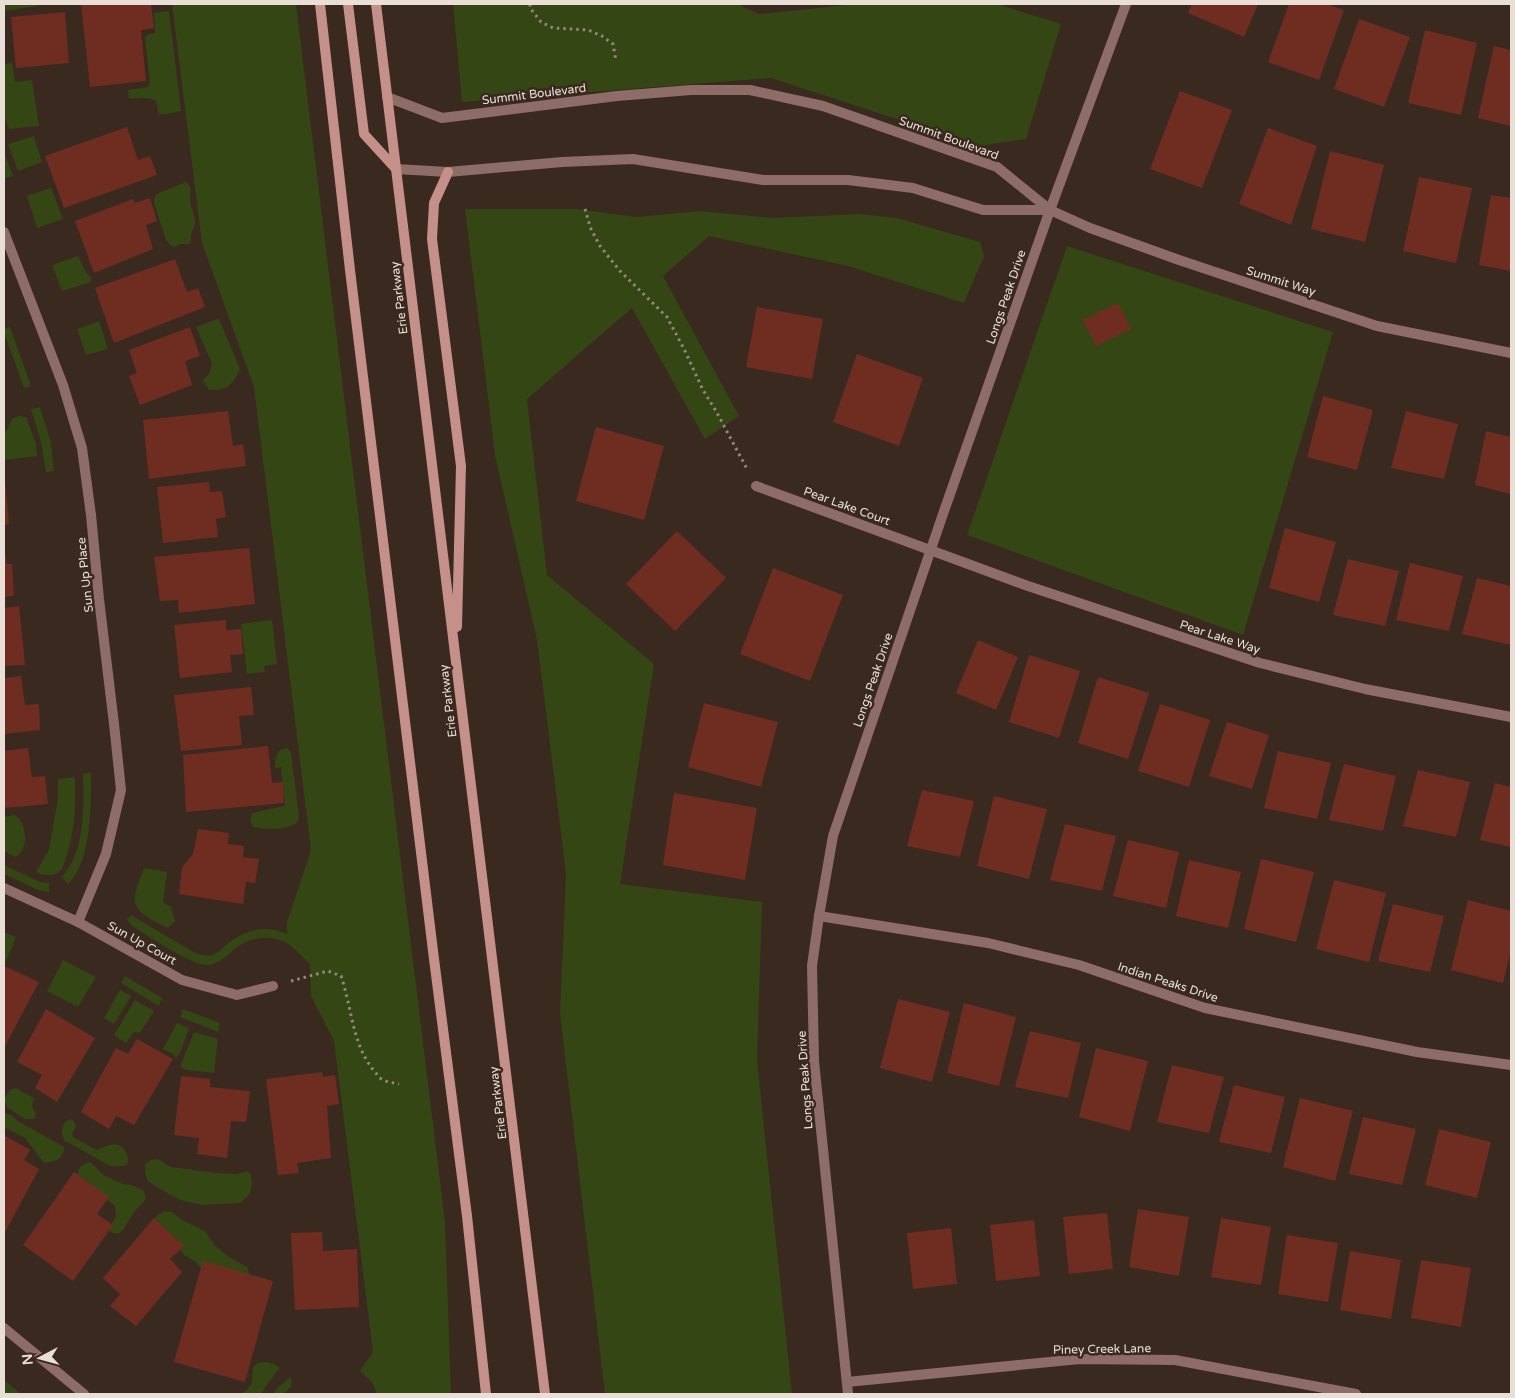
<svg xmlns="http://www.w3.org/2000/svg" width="1515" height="1398" viewBox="0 0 1515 1398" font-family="'Varela Round',sans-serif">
	<rect width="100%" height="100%" fill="#3a291e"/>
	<!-- green -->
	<g fill="#344614">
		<path d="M4,4H37V6L4,11V25Z"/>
		<path d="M172,4H296L445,1222L451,1394H377L372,1382L360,1371L373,1352L334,1041L311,996L310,964C303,958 295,948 287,943C269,933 248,938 233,950C226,957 217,965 207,965C189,964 149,936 132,926L127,919L132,915L134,917L197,954C202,955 208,956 213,955C218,953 224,947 228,943C247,930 264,924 287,934V922L311,850L254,387L202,243Z"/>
		<path d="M453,4H737L759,14L856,4H997L1061,24L1026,139L979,146L771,78L462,102Z"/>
		<path d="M169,11L181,111L159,115L156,101C148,96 138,98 129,99L128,90L148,87L150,83L145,39L147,35L155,33L154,13Z"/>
		<path d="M12,63L15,82L32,80L39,126L9,129L4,115V64Z"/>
		<path d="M34,136L42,162L18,171L8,144Z"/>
		<path d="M4,152L13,176L5,178L4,174Z"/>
		<path d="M186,182C193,188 190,193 190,201C191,209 196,216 195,225C194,228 192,230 192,232C190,237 192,239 190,244H179L175,247L170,245L166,240L154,203L155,196L159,193Z"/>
		<path d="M51,188L63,219L37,228L27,196Z"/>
		<path d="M465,209H576L636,217L700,211L773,218L859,214L897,218L980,242L984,256L964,303L848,266L709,236L663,276L739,416L705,439L632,308L527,399L547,575L654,664L620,884L762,902L757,1060L792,1394H605L560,1014L566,873L537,640L495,455Z"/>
		<path d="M1067,246L1333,332L1243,635L967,535Z"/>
		<path d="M78,256L85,271L91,278V282L62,291L52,265Z"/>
		<path d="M217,319H219L240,369C233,385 228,390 209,390L203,380L209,374L212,364L196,327Z"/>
		<path d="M99,321L108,349L86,355L77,329Z"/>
		<path d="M10,327L31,386L24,388L4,332V329Z"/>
		<path d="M40,407L51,443L54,471L46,472L41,442L31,409Z"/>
		<path d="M19,416L26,417L36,444L37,456L5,460L4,458V436L12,419Z"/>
		<path d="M272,620L277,664L264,666L265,672L247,674L241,624Z"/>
		<path d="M287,748L291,752L299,817L297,823C284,831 268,829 253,827C250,822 250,818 252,813L284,806L285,802L281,767L275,768C275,758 276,749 287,748Z"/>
		<path d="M91,772C91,804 92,861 68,884L62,877C85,852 84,806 83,774Z"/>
		<path d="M75,777C76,805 75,831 66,858C64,863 63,869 59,872C51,877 44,875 36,872L49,850L58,798V779Z"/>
		<path d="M14,815C27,821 30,851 15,857L4,851V817Z"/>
		<path d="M4,865L40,882L49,883V892L38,890L4,874Z"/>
		<path d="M144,868L167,872L163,902L171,907L175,921L168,928C155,921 131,913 135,894C137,885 141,877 144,868Z"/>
		<path d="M4,932L16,937L6,961L4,960Z"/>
		<path d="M63,960L96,977L78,1007L47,991Z"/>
		<path d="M125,976L162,998L159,1006L121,983Z"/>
		<path d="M120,990L131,996L114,1024L104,1018Z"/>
		<path d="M135,1000L154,1011L140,1033L134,1032L126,1043L114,1035Z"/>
		<path d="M183,1009L220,1023L218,1032L180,1017Z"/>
		<path d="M177,1023L189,1028L180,1053L176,1058L173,1054L163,1049Z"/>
		<path d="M194,1032L218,1039L214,1073L187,1070L180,1067Z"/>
		<path d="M16,1088L34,1098L32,1106L36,1115L34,1119H25L7,1107L4,1101L7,1094L11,1089Z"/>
		<path d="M4,1113L11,1115L18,1121L64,1147C64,1159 55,1162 44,1163L25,1138L4,1127Z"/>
		<path d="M70,1119L73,1120L76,1126L72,1134L73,1137L97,1150C101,1148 105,1146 109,1145C121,1141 129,1152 128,1163L124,1166H110L64,1140C61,1132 60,1124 70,1119Z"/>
		<path d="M158,1159L171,1167L216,1173L237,1174L248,1171L251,1175L252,1185L249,1195L240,1203L201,1205L180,1200L153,1185L147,1180L145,1172V1164L151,1160Z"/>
		<path d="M90,1162L105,1176L123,1184L131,1185L143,1190L146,1198C143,1204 139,1206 135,1211C128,1219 127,1228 118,1234L110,1232V1226L116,1217L115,1206L101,1195L77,1181C77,1171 79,1164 90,1162Z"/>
		<path d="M165,1211L172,1212L182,1220L205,1231L215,1246L229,1257L247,1267L252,1281L214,1286L196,1262L184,1255L175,1242L153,1220L158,1215Z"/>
		<path d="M266,1362L274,1364L280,1368L270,1380L261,1394H241C254,1386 252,1381 253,1367L258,1363Z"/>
		<path d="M291,1377L292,1386L283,1394H273L278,1387Z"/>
		<path d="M4,1380L21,1394H4Z"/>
	</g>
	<!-- building -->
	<g fill="#6f2d22">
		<path d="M81,4H151L154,28L141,30L146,81L90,87Z"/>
		<path d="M1192,4H1258L1244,37L1188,13Z"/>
		<path d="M1289,4H1326L1344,10L1319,80L1268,62Z"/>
		<path d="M65,12L69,63L16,68L11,17Z"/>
		<path d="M1359,19L1410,37L1384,107L1334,89Z"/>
		<path d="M1425,30L1477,43L1461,115L1408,103Z"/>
		<path d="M1494,46L1511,50V126L1478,118Z"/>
		<path d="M1180,91L1232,110L1202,188L1150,169Z"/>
		<path d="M127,127L138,160L150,156L157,175L64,208L45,156Z"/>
		<path d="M1268,128L1317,146L1291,225L1239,204Z"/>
		<path d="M1330,151L1384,165L1365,242L1311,229Z"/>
		<path d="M1419,177L1472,188L1456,263L1403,251Z"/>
		<path d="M1491,195L1511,198V271L1479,265Z"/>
		<path d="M150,198L157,221L146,225L153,249L94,273L75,221L133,199L135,203Z"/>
		<path d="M175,259L187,292L198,288L205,307L114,343L95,288Z"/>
		<path d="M1118,303L1131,329L1096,346L1083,320Z"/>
		<path d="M757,307L823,319L812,379L746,367Z"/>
		<path d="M190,327L200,356L185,361L192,385L140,405L129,376L137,373L129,350Z"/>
		<path d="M857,354L923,378L899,446L833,422Z"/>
		<path d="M1323,396L1373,410L1357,470L1307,457Z"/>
		<path d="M228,411L233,446L243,444L246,466L149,479L143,420Z"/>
		<path d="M1406,411L1458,424L1444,479L1391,468Z"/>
		<path d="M596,427L664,446L644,520L576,501Z"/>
		<path d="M1486,431L1511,437V494L1475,485Z"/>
		<path d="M4,480H5L9,524L4,525Z"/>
		<path d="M209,482L210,492L222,491L226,517L216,519L218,537L163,543L157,487Z"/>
		<path d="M1285,528L1336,542L1319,602L1269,588Z"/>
		<path d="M677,531L726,578L675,631L626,584Z"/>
		<path d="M4,548L7,564H12L14,596L4,597Z"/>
		<path d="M249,548L255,604L179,613L178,600L160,601L154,557Z"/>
		<path d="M1348,559L1399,571L1385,626L1333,615Z"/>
		<path d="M1410,563L1463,576L1449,631L1396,620Z"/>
		<path d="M773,568L843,595L810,681L740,654Z"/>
		<path d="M1477,578L1511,586V645L1462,634Z"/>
		<path d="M19,606L25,665L4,666V608Z"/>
		<path d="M226,620V630L241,629L243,654L230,655L232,672L180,678L174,625Z"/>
		<path d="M978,640L1018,657L996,710L956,693Z"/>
		<path d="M1029,655L1080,671L1059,738L1009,722Z"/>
		<path d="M21,676L25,705L39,704L40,730L4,734V678Z"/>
		<path d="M1098,677L1149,693L1128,759L1078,743Z"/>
		<path d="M251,687L254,715L239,716L242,745L181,751L174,695Z"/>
		<path d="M704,703L778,722L761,787L688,767Z"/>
		<path d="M1160,704L1210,720L1189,787L1138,771Z"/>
		<path d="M1227,722L1269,735L1252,789L1209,776Z"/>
		<path d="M268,746L272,783L283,782L284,803L186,812L183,755Z"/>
		<path d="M28,748L32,777L45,776L48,804L4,808V751Z"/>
		<path d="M1278,751L1331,763L1317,819L1264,808Z"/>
		<path d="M1344,764L1396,776L1383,831L1329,820Z"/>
		<path d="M1418,770L1470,782L1456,837L1403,826Z"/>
		<path d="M1495,783L1511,787V847L1480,840Z"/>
		<path d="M922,790L974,801L960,857L907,846Z"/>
		<path d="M674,793L757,808L745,880L663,865Z"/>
		<path d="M994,796L1047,809L1029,879L977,866Z"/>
		<path d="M1065,824L1116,836L1102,891L1050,880Z"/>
		<path d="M198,829L229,833L228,844L244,846L243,857L259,859L255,883L246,882L243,904L179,894L182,867L193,854Z"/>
		<path d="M1128,840L1179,852L1166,908L1113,896Z"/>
		<path d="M1261,859L1314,872L1296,942L1244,929Z"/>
		<path d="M1189,860L1241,872L1228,928L1176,916Z"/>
		<path d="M1334,880L1386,893L1369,962L1316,949Z"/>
		<path d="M1468,900L1511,911V950L1503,983L1451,970Z"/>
		<path d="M1393,904L1444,916L1430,972L1378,961Z"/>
		<path d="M4,966L39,982L4,1048Z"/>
		<path d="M898,999L950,1012L932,1082L880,1068Z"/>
		<path d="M964,1003L1016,1017L999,1086L947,1073Z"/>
		<path d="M46,1009L95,1038L57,1102L35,1088L42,1075L17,1062Z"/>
		<path d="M1030,1031L1081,1043L1068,1098L1015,1087Z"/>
		<path d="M137,1039L173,1059L134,1125L116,1116L109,1129L81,1112L116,1048L128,1054Z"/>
		<path d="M1096,1048L1148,1061L1130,1131L1079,1117Z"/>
		<path d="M1172,1065L1224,1077L1209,1133L1157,1122Z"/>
		<path d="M322,1072L323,1077L335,1075L339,1104L327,1106L331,1158L297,1163L299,1173L278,1175L266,1079Z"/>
		<path d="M181,1076L210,1079V1087L250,1091L246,1122L231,1121L227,1158L197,1154L199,1138L174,1135Z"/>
		<path d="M1234,1085L1285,1097L1271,1153L1219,1142Z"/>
		<path d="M1300,1098L1353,1111L1335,1181L1283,1167Z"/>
		<path d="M1363,1117L1416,1129L1402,1185L1349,1174Z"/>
		<path d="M1439,1129L1491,1142L1477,1198L1425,1185Z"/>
		<path d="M4,1135L30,1150L24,1160L39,1169L4,1234Z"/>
		<path d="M74,1172L109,1197L97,1214L113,1225L73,1281L23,1245Z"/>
		<path d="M1138,1209L1189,1217L1179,1276L1129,1267Z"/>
		<path d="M1107,1213L1113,1269L1069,1274L1063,1217Z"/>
		<path d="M154,1218L184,1246L170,1259L182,1272L136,1326L110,1306L120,1294L103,1278Z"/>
		<path d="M1221,1218L1271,1227L1261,1285L1211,1277Z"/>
		<path d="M1034,1220L1040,1276L996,1281L990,1225Z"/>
		<path d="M951,1228L957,1284L913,1289L907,1233Z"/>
		<path d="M322,1232L323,1251L357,1249L359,1307L295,1310L291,1233Z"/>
		<path d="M1287,1235L1338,1243L1328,1302L1278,1294Z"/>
		<path d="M1350,1251L1401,1260L1391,1319L1340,1310Z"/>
		<path d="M1421,1260L1471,1268L1461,1327L1411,1318Z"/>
		<path d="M203,1261L273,1281L245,1382L174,1362Z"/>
	</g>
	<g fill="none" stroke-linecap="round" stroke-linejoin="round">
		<!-- path -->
		<g stroke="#95877d" stroke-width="3" stroke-dasharray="2.5 4" stroke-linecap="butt">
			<path d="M530,4V8L541,22L553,28L588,30L602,36L613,44L616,61"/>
			<path d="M585,209L590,227L600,246L620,271L667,317L684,349L703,390L716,411L747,469"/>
			<path d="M291,981L328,971L341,976C352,1008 352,1045 375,1072C377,1074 378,1077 380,1078C385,1082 394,1083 399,1084"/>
		</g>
		<!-- minor -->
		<g stroke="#8e6d68" stroke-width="10">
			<path d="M387,97L442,118L617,96L691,90H750L823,106L997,167L1050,210L1090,228L1179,260L1377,326L1511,353"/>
			<path d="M396,169L448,172L562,162L633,159L763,180H848L913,188L983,210H1050"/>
			<path d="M4,232L63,385L82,448L91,515L99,599L114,724L121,790L106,854L78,922"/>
			<path d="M756,486L1028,586L1260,663L1365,689L1511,717"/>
			<path d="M4,888L78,922L182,980L237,995L273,986"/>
			<path d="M819,916L988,943L1079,965L1205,1008L1417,1052L1511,1065"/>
			<path d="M4,1328L84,1394"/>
			<path d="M847,1382L1080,1359L1175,1360L1356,1394"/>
			<path d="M848,1394L814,1061L812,966L819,916L833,836L943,514L1050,210L1126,4"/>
		</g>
		<!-- secondary -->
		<g stroke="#c59089" stroke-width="10">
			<path d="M320,4L350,270L434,959L467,1216L486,1394"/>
			<path d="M348,4L364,134L396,169"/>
			<path d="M376,4L545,1394"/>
			<path d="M448,172L434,203L432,239L461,466L457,627"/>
		</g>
	</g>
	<g text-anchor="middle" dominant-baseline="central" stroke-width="5" stroke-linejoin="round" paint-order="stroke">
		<!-- street labels -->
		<g font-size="12" fill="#eadfd7" stroke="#3a291e">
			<text transform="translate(534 94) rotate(-7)">Summit Boulevard</text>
			<text transform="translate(949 138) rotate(20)">Summit Boulevard</text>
			<text transform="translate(1281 281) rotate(18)">Summit Way</text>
			<text transform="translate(1006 297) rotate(-71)">Longs Peak Drive</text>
			<text transform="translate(399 298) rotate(-97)">Erie Parkway</text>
			<text transform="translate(847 506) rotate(20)">Pear Lake Court</text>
			<text transform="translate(85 575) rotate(-96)">Sun Up Place</text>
			<text transform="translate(1220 637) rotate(18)">Pear Lake Way</text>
			<text transform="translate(873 680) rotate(-71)">Longs Peak Drive</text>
			<text transform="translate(448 701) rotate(-97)">Erie Parkway</text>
			<text transform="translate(142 943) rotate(29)">Sun Up Court</text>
			<text transform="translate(1168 982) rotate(18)">Indian Peaks Drive</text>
			<text transform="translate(805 1080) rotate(-94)">Longs Peak Drive</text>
			<text transform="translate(498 1103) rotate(-97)">Erie Parkway</text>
			<text transform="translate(1102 1349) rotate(-1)">Piney Creek Lane</text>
		</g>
	</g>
	<!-- border -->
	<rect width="1515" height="1398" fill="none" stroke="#eadfd7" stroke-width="10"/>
	<!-- north arrow -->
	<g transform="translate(40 1358) rotate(264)" stroke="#3a291e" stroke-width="4" paint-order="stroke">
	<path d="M0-4L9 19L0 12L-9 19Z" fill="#eadfd7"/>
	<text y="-8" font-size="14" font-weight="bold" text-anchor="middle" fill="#eadfd7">N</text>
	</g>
</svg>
